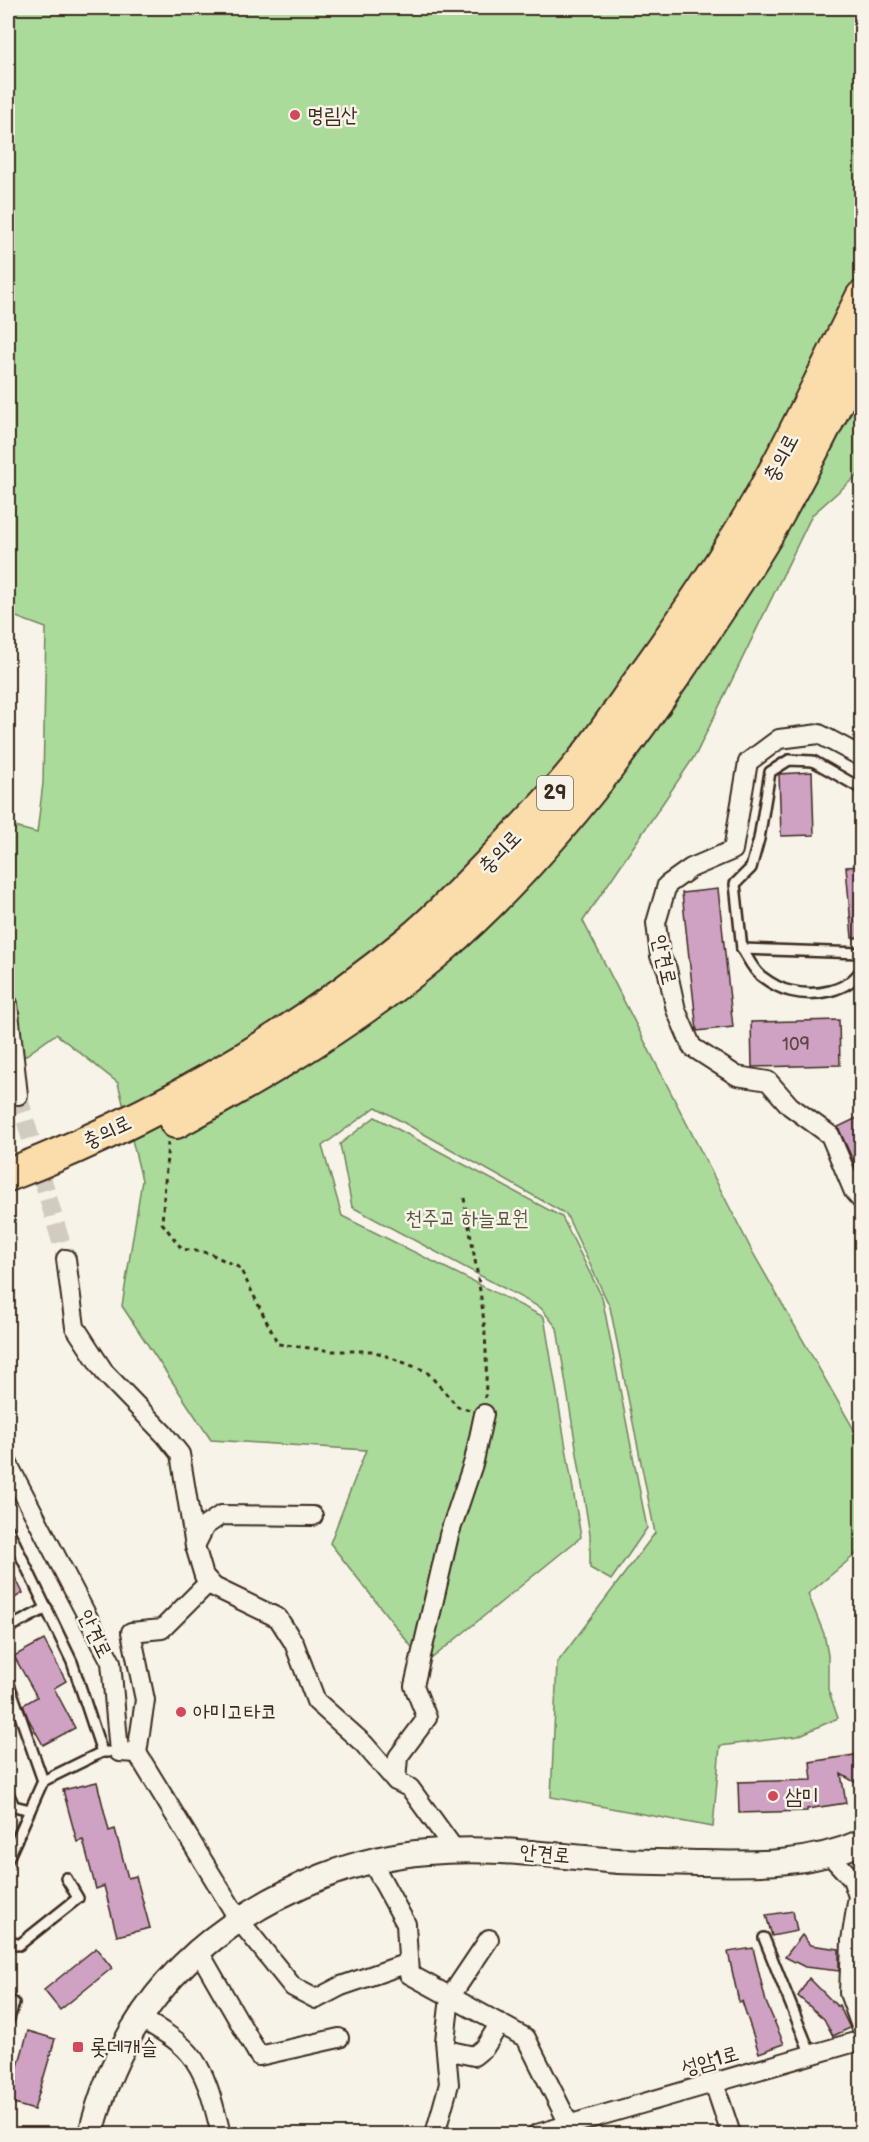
<svg xmlns="http://www.w3.org/2000/svg" width="869" height="2142" viewBox="0 0 869 2142" font-family="'Balsamiq Sans','Poor Story',sans-serif">
	<rect width="100%" height="100%" fill="#f7f3e8"/>
	<filter id="ink" filterUnits="userSpaceOnUse"><feTurbulence type="fractalNoise" baseFrequency=".0167" numOctaves="2"/><feDisplacementMap in="SourceGraphic" scale="12" xChannelSelector="R" yChannelSelector="G"/><feConvolveMatrix kernelMatrix="1 2 1 2 8 2 1 2 1" color-interpolation-filters="sRGB"/></filter>
	<g filter="url(#ink)">
		<!-- green -->
		<g fill="#aadb9b" stroke="#72825c" stroke-width="1.5">
			<path d="M8,8H857V43L862,53L861,472L812,515L696,754L583,921L752,1251L861,1442V1550L808,1594L824,1634L828,1655V1689L838,1718L798,1736L720,1746L713,1827L551,1797L557,1663L655,1533L610,1307L566,1214L376,1107L322,1146L342,1216L544,1317L581,1537L425,1664L330,1543L366,1450L211,1440L122,1306L142,1180L118,1083L56,1034L8,1068V825L37,833L43,783L46,628L8,614Z"/>
			<path d="M375,1117L562,1217L602,1297L647,1528L611,1580L590,1568V1535L557,1328L541,1308L352,1207L340,1144Z"/>
		</g>
		<!-- building -->
		<g fill="#cfa2c4" stroke="#3b2a1e" stroke-width="1.5">
			<path d="M812,772L814,835L781,836L779,774Z"/>
			<path d="M861,866V938H852L846,867Z"/>
			<path d="M718,889L733,1027L697,1031L682,893Z"/>
			<path d="M839,1020L840,1065L752,1067L751,1022Z"/>
			<path d="M861,1116V1178L838,1127Z"/>
			<path d="M8,1564L23,1593L8,1602Z"/>
			<path d="M44,1640L66,1681L54,1688L75,1728L43,1745L28,1718L23,1705L37,1697L14,1656Z"/>
			<path d="M861,1754V1786L841,1774L846,1803L807,1809V1811L739,1813L738,1782L812,1780L810,1762Z"/>
			<path d="M97,1782L109,1831L115,1829L128,1878L136,1876L150,1928L117,1936L104,1886L96,1889L83,1840L77,1842L63,1790Z"/>
			<path d="M793,1911L797,1931L772,1936L766,1915Z"/>
			<path d="M802,1935L810,1945L839,1949V1971L805,1967L785,1957Z"/>
			<path d="M96,1948L112,1968L60,2010L44,1990Z"/>
			<path d="M753,1948L766,2002L784,2044L759,2053L742,2001L739,2002L728,1952Z"/>
			<path d="M809,1978L837,2006L839,2005L850,2028L833,2036L824,2019L798,1996Z"/>
			<path d="M28,2031L55,2039L34,2110L8,2102Z"/>
		</g>
		<g fill="none" stroke-linecap="round" stroke-linejoin="round">
			<!-- street-tunnel -->
			<path stroke="#d1cbc0" stroke-width="18" stroke-dasharray="18 9" stroke-linecap="butt" d="M18,1095L66,1259"/>
			<!-- lane casing -->
			<g stroke="#3b2a1e" stroke-width="14">
				<g id="lane">
					<path d="M862,789L813,761L789,760L770,772L759,839L751,868L735,884L742,949L862,953"/>
					<path d="M742,949C748,958 753,970 761,976C769,982 780,989 790,991C815,997 849,992 862,968"/>
					<path d="M8,1529L72,1662L102,1752"/>
					<path d="M8,1628L47,1608"/>
					<path d="M8,1681L43,1781"/>
					<path d="M8,1793L14,1806L30,1810"/>
					<path d="M8,1859L43,1781L102,1752H108"/>
					<path d="M764,1938L811,2055"/>
					<path d="M8,1940L19,1945L78,1898L66,1878"/>
					<path d="M8,2000L14,2003L8,2022"/>
				</g>
			</g>
			<!-- street casing -->
			<g stroke="#3b2a1e" stroke-width="22">
				<g id="street">
					<path d="M862,757L819,734L779,739L748,762L733,850L691,868L667,885L656,923L660,956L667,969L676,1010L692,1047L737,1076L768,1081L790,1106L830,1135L854,1192L862,1201"/>
					<path d="M8,1004L18,1095"/>
					<path d="M66,1259L75,1327L105,1373L164,1434L180,1454L195,1546L204,1576L214,1587L278,1618L294,1643L316,1701L364,1744L396,1781L410,1788L455,1850"/>
					<path d="M8,1464L111,1662L119,1752L137,1753L239,1920L293,1987L316,1999L341,1986L408,1963"/>
					<path d="M195,1546L205,1526L221,1515L313,1516"/>
					<path d="M137,1753L145,1700L131,1632L162,1629L209,1582"/>
					<path d="M396,1781L398,1757L427,1718L414,1686L449,1535L474,1461L484,1414"/>
					<path d="M830,1855L852,1879L858,1896L851,1941L849,1993L862,2029"/>
					<path d="M372,1862L406,1924L409,1974L526,2038L574,2134"/>
					<path d="M198,1950L259,2056L339,2038"/>
					<path d="M140,2018C157,2028 176,2038 189,2053C208,2075 214,2107 221,2134"/>
					<path d="M446,2050L474,2056L485,2047L500,2023"/>
					<path d="M714,2083L731,2134"/>
					<path d="M435,2134L449,2084L445,2041L450,1997L489,1939"/>
					<path d="M537,2134L862,2040"/>
				</g>
			</g>
			<!-- secondary casing -->
			<g stroke="#3b2a1e" stroke-width="28">
				<path id="secondary" d="M91,2134C112,2048 156,1978 229,1927C285,1887 358,1857 427,1852C492,1846 555,1856 618,1861C644,1862 670,1862 696,1863C753,1864 808,1866 862,1842"/>
			</g>
			<!-- highway casing -->
			<g stroke="#3b2a1e" stroke-width="36">
				<g id="highway">
					<path d="M176,1122C269,1071 360,1017 441,948C531,870 607,774 674,676C706,629 738,582 767,534C801,474 832,413 862,351"/>
					<path d="M8,1175C153,1119 291,1039 411,940C442,914 469,885 497,856C526,826 556,795 582,762C604,734 624,704 644,675C685,618 725,560 759,500C796,434 828,365 862,297"/>
				</g>
			</g>
			<!-- path -->
			<g stroke="#3b2a1e" stroke-width="3" stroke-dasharray="4.5 4.5" stroke-linecap="butt">
				<path d="M168,1142L162,1223L182,1249L209,1253L240,1268L278,1344L332,1351H373L426,1371L458,1407L470,1410"/>
				<path d="M464,1198C475,1263 491,1331 485,1398"/>
			</g>
			<!-- lane -->
			<use href="#lane" stroke="#f7f3e8" stroke-width="9"/>
			<!-- street -->
			<use href="#street" stroke="#f7f3e8" stroke-width="18"/>
			<!-- secondary -->
			<use href="#secondary" stroke="#f7f3e8" stroke-width="24"/>
			<!-- highway -->
			<use href="#highway" stroke="#faddab" stroke-width="32"/>
		</g>
	</g>
	<!-- markers -->
	<g fill="#d1495b" stroke="#f7f3e8" stroke-width="2">
		<circle cx="295" cy="115" r="6"/>
		<circle cx="181" cy="1712" r="6"/>
		<circle cx="773" cy="1796" r="6"/>
		<rect x="72" y="2041" width="12" height="12" rx="3"/>
	</g>
	<g text-anchor="middle" dominant-baseline="central" stroke-width="5" stroke-linejoin="round" paint-order="stroke">
		<!-- number labels -->
		<g font-size="18" fill="#604848">
			<text x="796" y="1044">109</text>
		</g>
		<!-- shield labels -->
		<rect fill="#f7f3e8" stroke="#73665b" stroke-width="1.5" x="537" y="776" width="36" height="34" rx="4.5"/>
		<g font-size="20" font-weight="bold" fill="#3b2a1e">
			<text x="555" y="793">29</text>
		</g>
		<!-- poi labels -->
		<g font-size="21" fill="#3b2a1e" stroke="#f7f3e8" text-anchor="start">
			<text x="307" y="115">명림산</text>
			<text x="193" y="1712">아미고타코</text>
			<text x="785" y="1796">삼미</text>
			<text x="90" y="2047">롯데캐슬</text>
		</g>
		<!-- street labels -->
		<g font-size="21" fill="#3b2a1e" stroke="#f7f3e8">
			<text transform="translate(781 458) rotate(-62)">충의로</text>
			<text transform="translate(500 852) rotate(-46)">충의로</text>
			<text transform="translate(664 960) rotate(77)">안견로</text>
			<text transform="translate(107 1132) rotate(-25)">충의로</text>
			<text transform="translate(95 1634) rotate(64)">안견로</text>
			<text transform="translate(545 1854) rotate(5)">안견로</text>
			<text transform="translate(710 2061) rotate(-16)">성암1로</text>
		</g>
		<!-- park labels -->
		<g font-size="21" fill="#57563d" stroke="#f7f3e8">
			<text x="467" y="1218">천주교 하늘묘원</text>
		</g>
	</g>
	<!-- margin -->
	<rect width="869" height="2142" fill="none" stroke="#f7f3e8" stroke-width="30"/>
	<rect x="15" y="15" width="839" height="2112" fill="none" stroke="#3b2a1e" stroke-width="2" filter="url(#ink)"/>
</svg>
